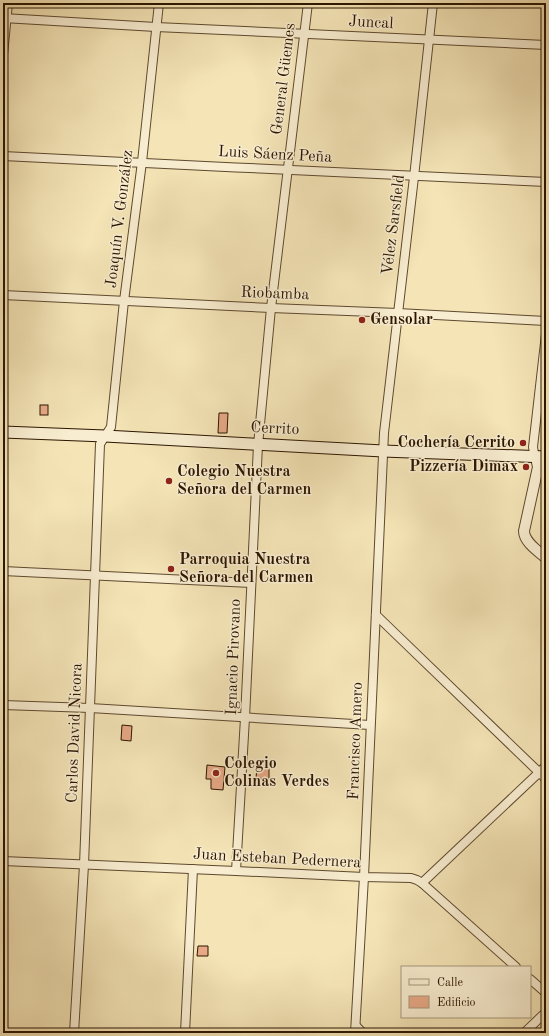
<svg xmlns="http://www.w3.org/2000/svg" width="549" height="1036" viewBox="0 0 549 1036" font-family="'Old Standard TT',serif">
	<rect width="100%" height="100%" fill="#f4e4b6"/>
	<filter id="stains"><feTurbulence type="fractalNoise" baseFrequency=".005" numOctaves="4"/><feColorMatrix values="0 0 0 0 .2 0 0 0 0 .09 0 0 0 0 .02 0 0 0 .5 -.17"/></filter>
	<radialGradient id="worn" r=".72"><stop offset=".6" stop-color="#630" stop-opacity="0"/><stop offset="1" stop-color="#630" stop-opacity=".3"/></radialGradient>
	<!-- building -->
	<g fill="#e8a987" stroke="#2c1500">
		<rect x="40" y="405" width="8" height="10"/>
		<path d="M219,413H228L227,433H218Z"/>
		<path d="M122,725L132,726L131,741L121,740Z"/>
		<path d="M207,765L225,767L223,790L211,789V779H206Z"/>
		<path d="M257,767L269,768V779L256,778Z"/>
		<path d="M198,946H208V956H197Z"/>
	</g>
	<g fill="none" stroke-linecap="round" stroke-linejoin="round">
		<!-- minor casing -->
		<g stroke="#5e492e" stroke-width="10">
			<g id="minor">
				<path d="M3,18L156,27L546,45"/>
				<path d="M3,55L8,3"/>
				<path d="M3,156C184,164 365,175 546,182"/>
				<path d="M3,295L271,308L398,313L546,321"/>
				<path d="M536,457L534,453L533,447L546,334"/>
				<path d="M3,571L251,583"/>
				<path d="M376,615L546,779"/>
				<path d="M3,705L90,708L370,725"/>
				<path d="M3,861L236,871L364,877L411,878L417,880L422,883L516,967"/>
				<path d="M236,871L245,718L258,445L271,308L308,3"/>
				<path d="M422,883L546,766"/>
				<path d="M530,979L546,993"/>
				<path d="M356,1026L363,1033"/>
				<path d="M74,1033L84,865L100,444L111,427L124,301L142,162L159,3"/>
				<path d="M185,1033L193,869"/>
				<path d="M355,1033L364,877L384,433L414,177L433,3"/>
				<path d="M524,1033L546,1012"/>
			</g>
		</g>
		<!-- tertiary casing -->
		<g stroke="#5e492e" stroke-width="12">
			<path id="tertiary" d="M536,457L538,467L524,531C524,542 538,551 546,558"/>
		</g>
		<!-- secondary casing -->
		<g stroke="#2c1500" stroke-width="13">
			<path id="secondary" d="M3,432L105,436L383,451L546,457"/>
		</g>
		<!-- minor -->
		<use href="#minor" stroke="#f8edd0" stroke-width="8"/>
		<!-- tertiary -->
		<use href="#tertiary" stroke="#f8edd0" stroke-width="10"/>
		<!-- secondary -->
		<use href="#secondary" stroke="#f8edd0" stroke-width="11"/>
	</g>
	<!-- markers -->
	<g fill="#8f2418" stroke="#f8edd0" stroke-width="1.5">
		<circle cx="362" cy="320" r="4"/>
		<circle cx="523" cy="443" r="4"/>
		<circle cx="526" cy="467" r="4"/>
		<circle cx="169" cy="481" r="4"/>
		<circle cx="171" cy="569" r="4"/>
		<circle cx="216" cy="773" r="4"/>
	</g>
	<g text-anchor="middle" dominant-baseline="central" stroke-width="3" stroke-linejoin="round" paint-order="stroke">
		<!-- street labels -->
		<g font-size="16" fill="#2c1500" stroke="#f8edd0">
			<text transform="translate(371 23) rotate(3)">Juncal</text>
			<text transform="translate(284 79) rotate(-83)">General Güemes</text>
			<text transform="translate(275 155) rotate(3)">Luis Sáenz Peña</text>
			<text transform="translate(120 219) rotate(-83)">Joaquín V. González</text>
			<text transform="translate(394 225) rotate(-83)">Vélez Sarsfield</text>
			<text transform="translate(275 294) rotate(2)">Riobamba</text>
			<text transform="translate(275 429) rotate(3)">Cerrito</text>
			<text transform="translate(234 657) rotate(-88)">Ignacio Pirovano</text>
			<text transform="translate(75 733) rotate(-88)">Carlos David Nicora</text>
			<text transform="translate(356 741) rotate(-88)">Francisco Amero</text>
			<text transform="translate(277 859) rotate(3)">Juan Esteban Pedernera</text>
		</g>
		<!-- poi labels -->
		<g font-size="16" font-weight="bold" fill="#2c1500" stroke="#f8edd0" text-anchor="start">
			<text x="370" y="320">Gensolar</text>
			<text x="515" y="443" text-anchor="end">Cochería Cerrito</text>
			<text x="518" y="467" text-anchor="end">Pizzería Dimax</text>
			<text x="177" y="472">Colegio Nuestra<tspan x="177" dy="18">Señora del Carmen</tspan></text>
			<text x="179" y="560">Parroquia Nuestra<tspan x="179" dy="18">Señora del Carmen</tspan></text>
			<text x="224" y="764">Colegio<tspan x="224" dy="18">Colinas Verdes</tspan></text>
		</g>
	</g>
	<!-- margin -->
	<rect width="549" height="1036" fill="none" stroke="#f4e4b6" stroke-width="16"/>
	<rect x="4" y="4" width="541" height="1028" fill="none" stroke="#2c1500" stroke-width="2"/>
	<rect x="8" y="8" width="533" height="1020" fill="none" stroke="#2c1500"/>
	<!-- legend -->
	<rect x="401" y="966" width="130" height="52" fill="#f8edd0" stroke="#a6977d"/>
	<rect x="409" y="979" width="20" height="6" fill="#f8edd0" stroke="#a6977d"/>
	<text x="437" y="986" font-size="12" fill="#2c1500">Calle</text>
	<rect x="409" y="996" width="20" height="12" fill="#e8a987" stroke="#a6977d"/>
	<text x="437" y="1006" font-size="12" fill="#2c1500">Edificio</text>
	<rect width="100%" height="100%" filter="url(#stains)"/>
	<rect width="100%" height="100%" fill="url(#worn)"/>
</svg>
